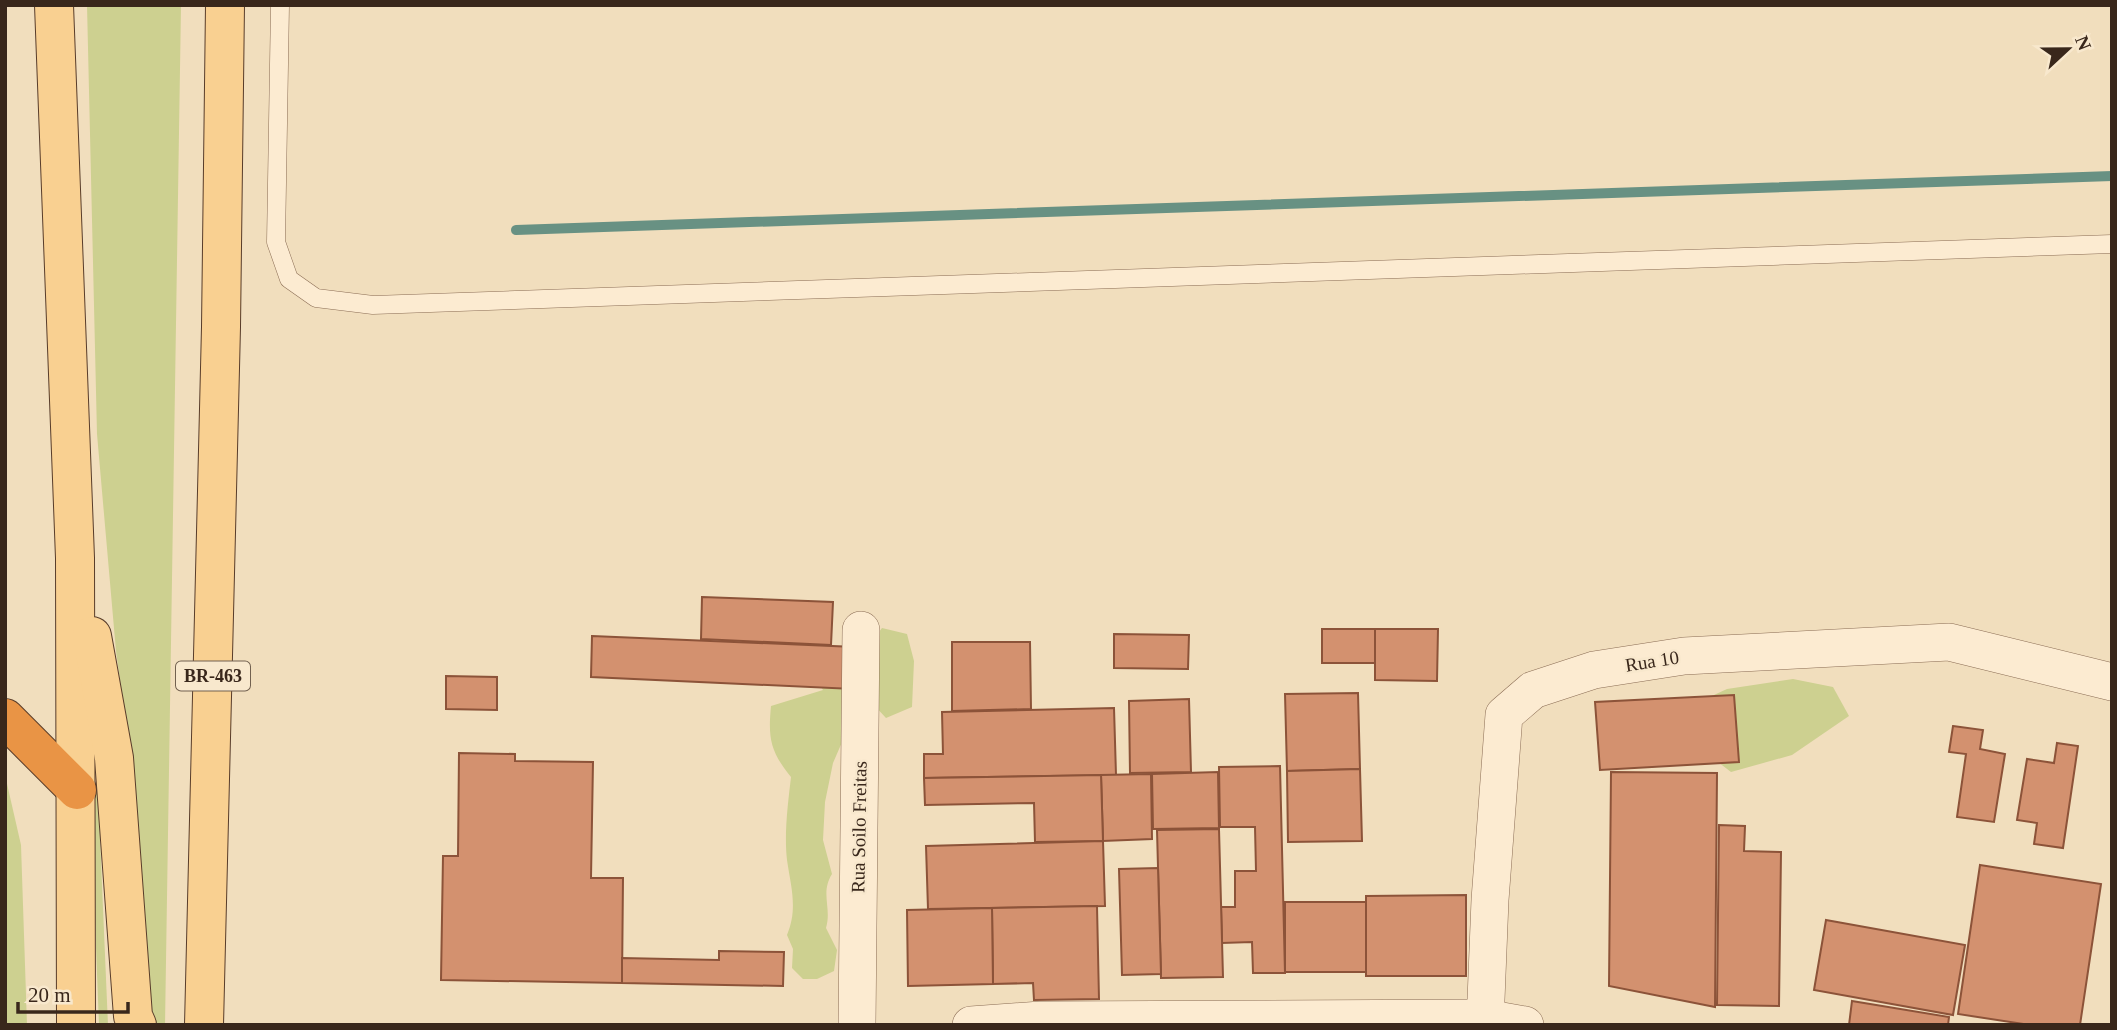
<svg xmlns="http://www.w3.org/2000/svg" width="2117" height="1030" viewBox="0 0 2117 1030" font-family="'Times New Roman',serif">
	<rect width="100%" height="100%" fill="#f1debd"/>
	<!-- green -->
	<g fill="#cdd090">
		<path d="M87,5H181L165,1025H158L150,1019L133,777L116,651L97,434Z"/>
		<path d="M882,628L907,634L914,661L912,707L886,718L874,705L879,664L869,645Z"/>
		<path d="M813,636L847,655L846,733L833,763L825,802L823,840L832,874C820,893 832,908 826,928L837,950L834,971L817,979H803L792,968L793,949L787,935C798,909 791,887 787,860C784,834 788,803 791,777C770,751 768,738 771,706L823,690L795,648Z"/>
		<path d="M1793,679L1833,687L1849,716L1792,755L1731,772L1696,745L1690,706L1727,689Z"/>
		<path d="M5,775L21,845L27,1025H5Z"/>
		<path d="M95,787L98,791L108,1025H99L90,791Z"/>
	</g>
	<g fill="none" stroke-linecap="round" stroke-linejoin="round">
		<!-- stream -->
		<path stroke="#689183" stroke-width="10" d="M516,230L2112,176"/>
	</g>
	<!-- building -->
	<g fill="#d3916f" stroke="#8c5339" stroke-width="2">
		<path d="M702,597L833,602L831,645L701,639Z"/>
		<rect x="1322" y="629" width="53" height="34"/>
		<path d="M1375,629H1438L1437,681L1375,680Z"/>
		<path d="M1114,634L1189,635L1188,669L1114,668Z"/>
		<path d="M592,636L855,647L853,689L591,677Z"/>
		<path d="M952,642H1030L1031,709L952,711Z"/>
		<path d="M446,676L497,677V710L446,709Z"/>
		<path d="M1358,693L1360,769L1287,771L1285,694Z"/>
		<path d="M1734,695L1739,762L1600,770L1595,702Z"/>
		<path d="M1189,699L1191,772L1130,773L1129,701Z"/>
		<path d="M1114,708L1116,775L924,778V754H943L942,712Z"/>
		<path d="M1953,726L1983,730L1980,749L2005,754L1994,822L1957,817L1966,754L1949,752Z"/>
		<path d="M2057,743L2078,746L2063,848L2034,844L2037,823L2017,820L2027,759L2054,763Z"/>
		<path d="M459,753L515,754V761L593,762L591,878H623L622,983L441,980L443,856H458Z"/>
		<path d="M1280,766L1285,973H1253L1252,942L1222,943L1221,907H1235V871H1256L1255,827H1220L1219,767Z"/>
		<path d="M1360,769L1362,841L1288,842L1287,771Z"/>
		<path d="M1218,772L1219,828L1153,829L1152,774Z"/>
		<path d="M1611,772L1717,773L1715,1007L1609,986Z"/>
		<path d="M1151,774L1152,839L1103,841L1101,775Z"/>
		<path d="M1101,775L1103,841L1035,842L1034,803L925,805L924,778Z"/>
		<path d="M1719,825L1745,826L1744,851L1781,852L1779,1006L1717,1005Z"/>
		<path d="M1219,829L1223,977L1161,978L1157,830Z"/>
		<path d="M1103,841L1105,906L928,909L926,846Z"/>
		<path d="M1980,865L2101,884L2080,1025H2030L1958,1014Z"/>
		<path d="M1158,868L1161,974L1122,975L1119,869Z"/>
		<path d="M1466,895V976H1366V896Z"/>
		<rect x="1285" y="902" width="81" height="70"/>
		<path d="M1097,906L1099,999L1034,1000L1033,983L993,984L992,908Z"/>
		<path d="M992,908L993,984L908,986L907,910Z"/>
		<path d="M1826,920L1965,945L1953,1015L1814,990Z"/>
		<path d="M719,951L784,952L783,986L622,983V958L719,960Z"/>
		<path d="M1852,1001L1949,1017L1948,1025H1849Z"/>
	</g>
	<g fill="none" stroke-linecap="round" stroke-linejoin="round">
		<!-- lane casing -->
		<g stroke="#8b6d55" stroke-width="19">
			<path id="lane" d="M280,5L276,242L289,279L316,298L373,305L2112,244"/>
		</g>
		<!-- street casing -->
		<g stroke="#8b6d55" stroke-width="38">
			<g id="street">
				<path d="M857,1025L861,630"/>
				<path d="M971,1025L1041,1020L1485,1018L1525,1025"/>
				<path d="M1485,1025L1490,900L1504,715L1533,690L1594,670L1684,656L1949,642L2112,682"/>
			</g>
		</g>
		<!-- primary casing -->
		<g stroke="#583c2a" stroke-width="40">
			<g id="primary">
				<path d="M54,5L75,558L76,1025"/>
				<path d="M92,636L114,758L133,1016L137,1025"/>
				<path d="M204,1025L221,327L225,5"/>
			</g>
		</g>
		<!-- highway casing -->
		<g stroke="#583c2a" stroke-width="40">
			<path id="highway" d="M5,718L77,790"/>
		</g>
		<!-- lane -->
		<use href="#lane" stroke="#fcebd1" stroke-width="18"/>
		<!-- street -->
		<use href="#street" stroke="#fcebd1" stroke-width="37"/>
		<!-- primary -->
		<use href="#primary" stroke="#f9d091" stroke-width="38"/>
		<!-- highway -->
		<use href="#highway" stroke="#e99445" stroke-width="38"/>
	</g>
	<g text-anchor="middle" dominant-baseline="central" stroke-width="5" stroke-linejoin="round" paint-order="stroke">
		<!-- shield labels -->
		<rect fill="#f8e8cd" stroke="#726150" stroke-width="2" x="176" y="661.5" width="74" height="29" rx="5"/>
		<g font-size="18" font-weight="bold" fill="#39271b">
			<text x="213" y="676">BR-463</text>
		</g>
		<!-- street labels -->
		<g font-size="19" fill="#39271b" stroke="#f8e8cd">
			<text transform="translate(1652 661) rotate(-9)">Rua 10</text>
			<text transform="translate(859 827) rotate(-89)">Rua Soilo Freitas</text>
		</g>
	</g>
	<!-- border -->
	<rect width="2117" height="1030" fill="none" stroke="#39271b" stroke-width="14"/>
	<!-- north arrow -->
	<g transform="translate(2068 49) rotate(68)" stroke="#f8e8cd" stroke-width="5" paint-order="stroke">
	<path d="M0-5L12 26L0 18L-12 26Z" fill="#39271b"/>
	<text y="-10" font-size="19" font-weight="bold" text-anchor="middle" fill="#39271b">N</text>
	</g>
	<!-- scale -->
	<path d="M18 1002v10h110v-10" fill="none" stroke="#39271b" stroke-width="3.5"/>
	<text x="28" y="1002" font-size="21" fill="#39271b" stroke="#f8e8cd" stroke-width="5" paint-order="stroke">20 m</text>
</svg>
